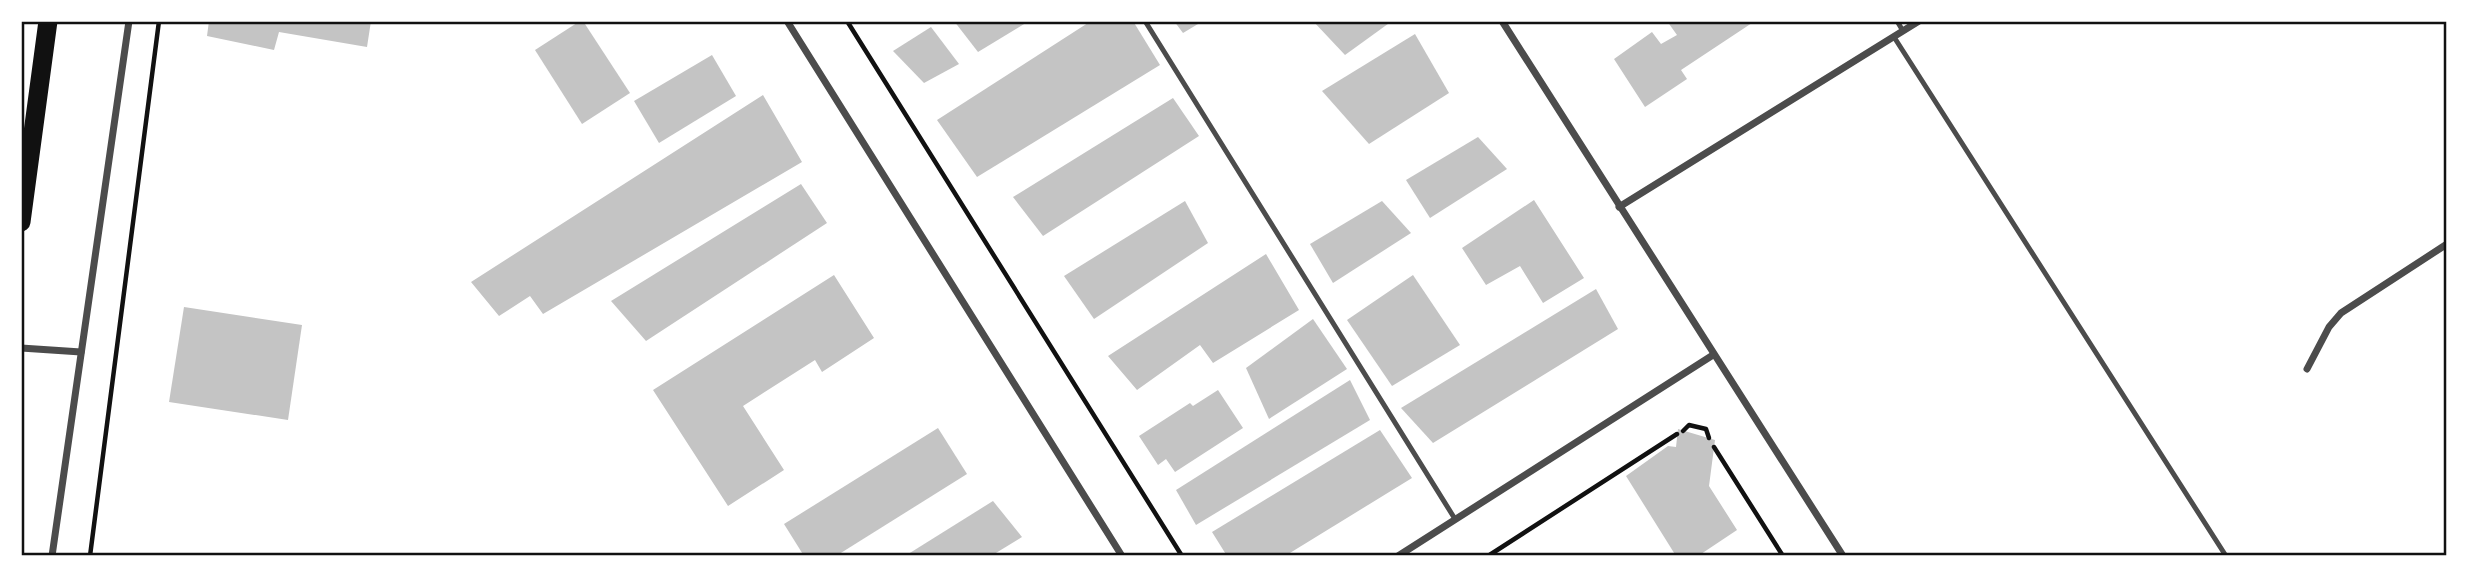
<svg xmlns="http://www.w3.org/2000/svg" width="2468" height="577" viewBox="0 0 2468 577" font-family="Cabin,sans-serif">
	<rect width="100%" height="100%" fill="#fff"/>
	<!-- building -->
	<g fill="#c4c4c4">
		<path d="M209,21H371L367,47L279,32L274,50L207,36Z"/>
		<path d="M580,21H583L630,93L582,124L535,50Z"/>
		<path d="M954,21H1029L978,52Z"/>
		<path d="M1091,21H1133L1160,65L977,177L937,120Z"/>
		<path d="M1174,21H1203L1183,33Z"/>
		<path d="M1313,21H1392L1345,55Z"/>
		<path d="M1667,21H1755L1681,70L1687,79L1645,107L1614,59L1652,32L1661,44L1677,35Z"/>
		<path d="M931,27L959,64L924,83L893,51Z"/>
		<path d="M1415,34L1449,93L1369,144L1322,91Z"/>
		<path d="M712,55L736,96L659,143L634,101Z"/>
		<path d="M763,95L802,162L543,314L530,296L499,316L471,282Z"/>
		<path d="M1173,98L1199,136L1043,236L1013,197Z"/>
		<path d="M1478,137L1507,169L1430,218L1406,180Z"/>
		<path d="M801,184L827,223L646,341L611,301Z"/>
		<path d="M1534,200L1584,278L1543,303L1520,266L1486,285L1462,248Z"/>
		<path d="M1185,201L1208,243L1094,319L1064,276Z"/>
		<path d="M1382,201L1411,233L1333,283L1310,244Z"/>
		<path d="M1266,254L1299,310L1213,363L1200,345L1137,390L1108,356Z"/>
		<path d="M834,275L874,338L822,372L815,360L743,406L784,470L728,506L653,390Z"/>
		<path d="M1413,275L1460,345L1392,386L1347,320Z"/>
		<path d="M1596,289L1618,329L1433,443L1401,408Z"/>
		<path d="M184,307L302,325L288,420L169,402Z"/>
		<path d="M1313,319L1347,369L1269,419L1246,368Z"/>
		<path d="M1350,380L1370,420L1196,525L1176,490Z"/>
		<path d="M1218,390L1243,428L1175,472L1166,459L1158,465L1139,436L1190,403L1193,406Z"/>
		<path d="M938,428L967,474L836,556H804L784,524Z"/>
		<path d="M1678,429L1715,440L1709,486L1737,530L1698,556H1676L1626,476L1668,446L1676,447Z"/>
		<path d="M1380,430L1412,478L1285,556H1227L1212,532Z"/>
		<path d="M993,501L1022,537L991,556H905Z"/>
	</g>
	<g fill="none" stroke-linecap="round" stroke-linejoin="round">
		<!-- path -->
		<g stroke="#111" stroke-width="4.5">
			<path d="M847,21L1182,556"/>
			<path d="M1683,431L1689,425L1706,429L1709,438"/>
			<path d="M1714,447L1783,556"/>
			<path d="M90,556L159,21"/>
			<path d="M1488,556L1677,434"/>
		</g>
		<!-- service -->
		<g stroke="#4c4c4c" stroke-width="5">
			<path d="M1145,21L1455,519"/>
			<path d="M1897,21L1903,31"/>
			<path d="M1894,37L2226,556"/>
		</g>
		<!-- minor -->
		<g stroke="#4c4c4c" stroke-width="7">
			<path d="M787,21L1122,556"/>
			<path d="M1502,21L1843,556"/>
			<path d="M1619,207L1919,21"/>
			<path d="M21,348L81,352"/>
			<path d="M2307,369L2329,327L2341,313L2447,244"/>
			<path d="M52,556L129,21"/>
			<path d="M1398,556L1713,355"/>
		</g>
		<!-- trunk -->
		<path stroke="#111" stroke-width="19" d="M21,222L48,21"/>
	</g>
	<!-- border -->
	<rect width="2468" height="577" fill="none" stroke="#ffffff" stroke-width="46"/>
	<rect x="23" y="23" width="2422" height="531" fill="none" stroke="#111" stroke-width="2.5"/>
</svg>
